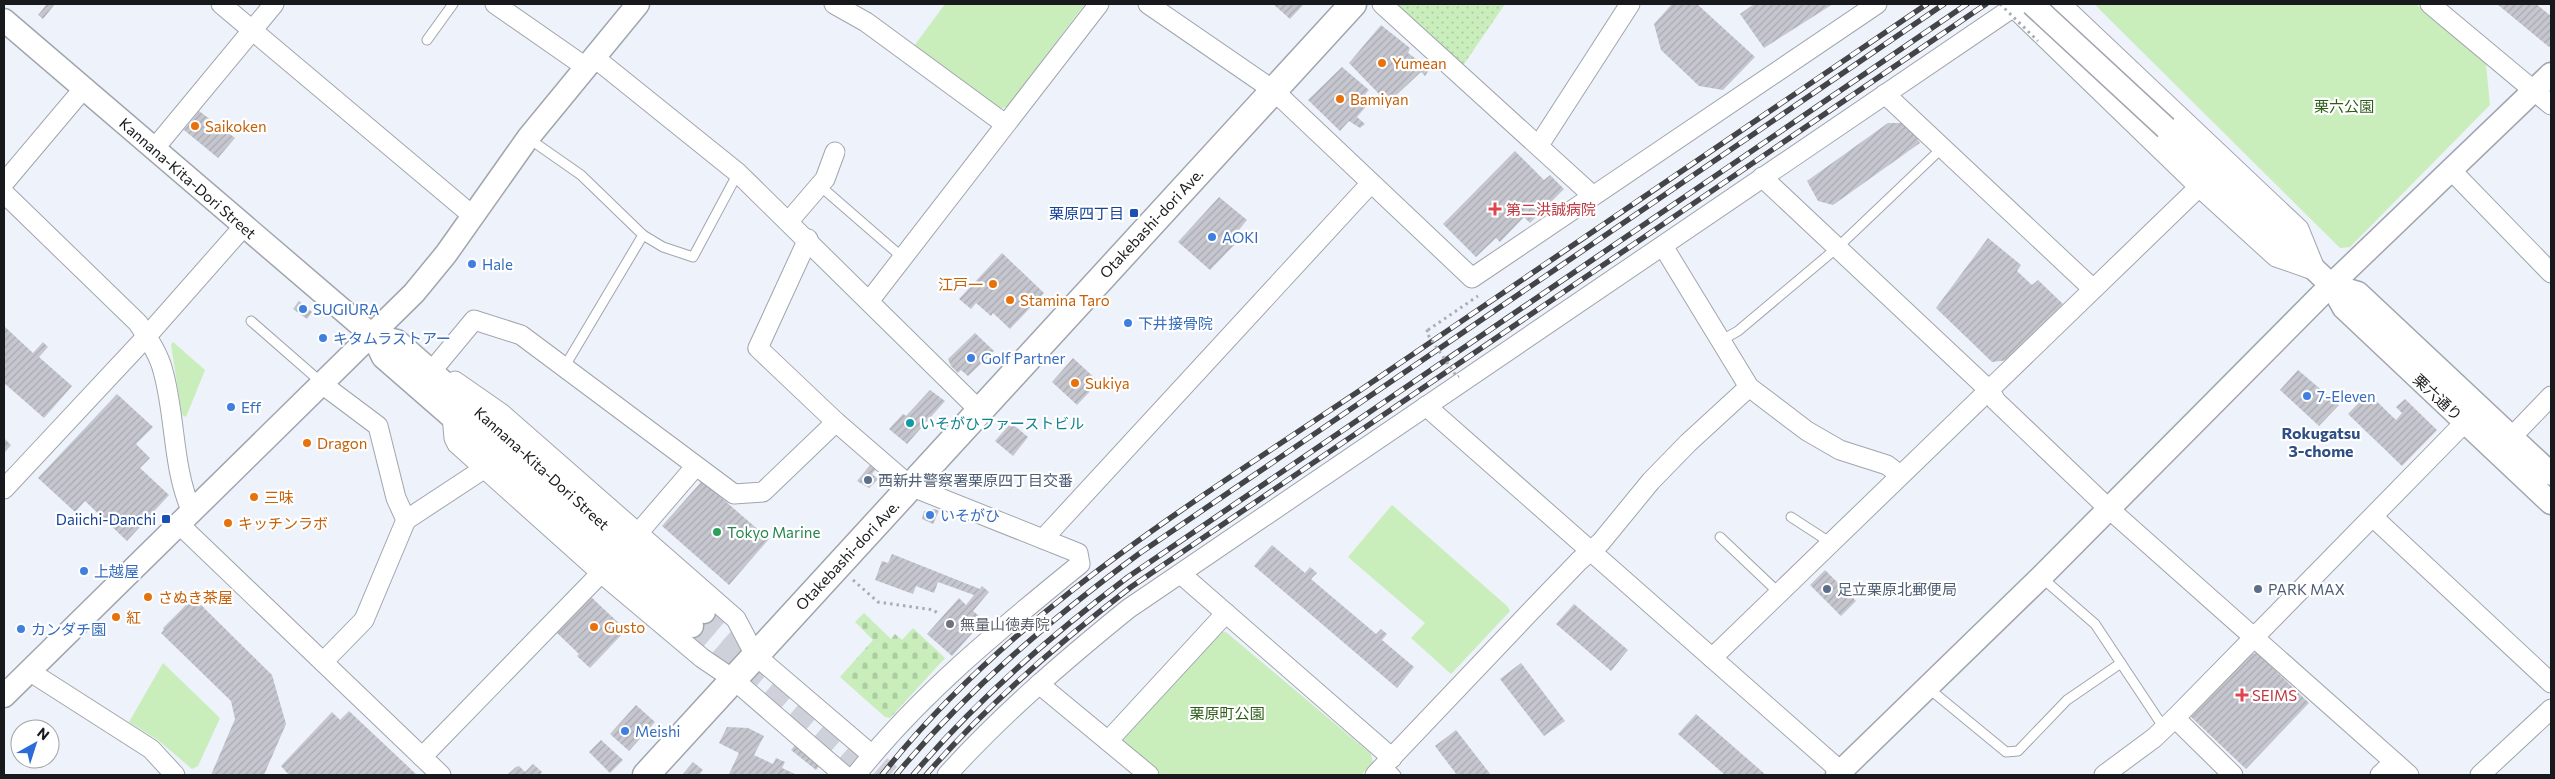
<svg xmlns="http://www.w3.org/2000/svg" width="2555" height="779" viewBox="0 0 2555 779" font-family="Commissioner,'Noto Sans JP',sans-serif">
	<defs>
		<pattern id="grass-dots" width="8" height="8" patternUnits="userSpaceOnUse" patternTransform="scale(1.25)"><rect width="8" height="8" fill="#c9eebc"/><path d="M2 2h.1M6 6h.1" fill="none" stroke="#accca1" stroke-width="1.8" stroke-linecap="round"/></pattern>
		<pattern id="cemetery-stones" width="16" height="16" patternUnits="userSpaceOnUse" patternTransform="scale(1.25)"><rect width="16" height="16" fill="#c9eebc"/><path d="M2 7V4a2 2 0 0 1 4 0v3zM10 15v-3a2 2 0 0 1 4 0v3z" fill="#accca1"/></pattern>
		<pattern id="building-hatch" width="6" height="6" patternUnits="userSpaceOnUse" patternTransform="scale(1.25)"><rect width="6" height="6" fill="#c6c6cf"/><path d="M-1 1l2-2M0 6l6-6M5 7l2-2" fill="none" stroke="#a9aab1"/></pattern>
	</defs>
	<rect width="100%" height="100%" fill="#eef2fb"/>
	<!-- grass -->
	<path fill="url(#grass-dots)" d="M1396,4H1505L1462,67L1396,12Z"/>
	<!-- cemetery -->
	<path fill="url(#cemetery-stones)" d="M864,613L891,639L895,634L902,640L913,628L945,658L890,718L885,717L840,677L873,640L855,622Z"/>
	<!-- park -->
	<g fill="#c9eebc">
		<path d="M945,4H1085L1007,107L998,109L914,46Z"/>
		<path d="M2094,4H2416L2486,64L2490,105L2350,247L2340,248Z"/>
		<path d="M173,342L205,370L186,417L182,415L171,345Z"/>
		<path d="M1392,505L1507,606L1510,611L1451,674L1411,638L1425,623L1348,557Z"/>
		<path d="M1217,632H1226L1371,754L1373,762L1361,775H1162L1124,743V734Z"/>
		<path d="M163,663L220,718L198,766L192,769L158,740L129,722Z"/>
	</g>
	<!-- building -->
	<g fill="url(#building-hatch)">
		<path d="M47,4H55L43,19L38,15Z"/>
		<path d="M1273,4H1304L1290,19Z"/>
		<path d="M1672,4H1697L1755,57L1723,90L1699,86L1661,50L1654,24Z"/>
		<path d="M1754,4H1833L1764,48L1740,14Z"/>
		<path d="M2497,4H2536L2551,16V44L2549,47Z"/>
		<path d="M1381,25L1410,48L1408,53L1423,64L1426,63L1431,67L1425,76L1421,72L1391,100L1385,92L1381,96L1349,63Z"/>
		<path d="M1342,67L1369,90L1362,98L1368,104L1357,117L1365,124L1360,128L1349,121L1340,131L1308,100Z"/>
		<path d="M199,111L235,138L218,158L184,130Z"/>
		<path d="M1888,123H1907L1920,143L1833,205L1818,201L1807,181Z"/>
		<path d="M1515,151L1544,180L1550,175L1564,189L1530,223L1524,217L1500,242L1496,238L1476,257L1443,224Z"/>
		<path d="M1219,197L1247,220L1234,236L1239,240L1210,270L1178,242Z"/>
		<path d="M1988,238L2021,265L2017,271L2032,285L2038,280L2063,304L2009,360L1992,362L1936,308Z"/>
		<path d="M1002,253L1044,293L1010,329L993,313L991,316L976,303L971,309L959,299Z"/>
		<path d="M299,301L312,312L307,319L293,309Z"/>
		<path d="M4,326L33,353L43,342L48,347L39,357L72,386L44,418L4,383Z"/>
		<path d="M975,333L994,351L968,376L961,370L958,373L951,366L948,359Z"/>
		<path d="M1073,358L1099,382L1077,405L1052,382Z"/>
		<path d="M2298,370L2339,405L2319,426L2280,390Z"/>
		<path d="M930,390L945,401L907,444L889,429L903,414L906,416Z"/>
		<path d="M2368,393L2396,420L2402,413L2396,407L2405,399L2437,430L2402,466L2348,414Z"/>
		<path d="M117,394L153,427L136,444L150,458L140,468L169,495L127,541L85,501L75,512L38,478Z"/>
		<path d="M1011,423L1028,437L1013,456L995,441Z"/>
		<path d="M4,438L11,445L4,453Z"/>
		<path d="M871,464L876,469L872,474L878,479L869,488L857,481Z"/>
		<path d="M702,481L769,539L729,585L662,526Z"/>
		<path d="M935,509L939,511L933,524L922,519L924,511Z"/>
		<path d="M1272,545L1305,573L1310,567L1317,573L1311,579L1376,634L1381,629L1387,634L1382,640L1414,667L1397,688L1254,566Z"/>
		<path d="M892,554L980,589L982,586L989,592L973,611L984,620L952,656L927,634L959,598L966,605L974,595L938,582L934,593L916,586L913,594L875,580L882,561L888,563Z"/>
		<path d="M1825,570L1856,601L1841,616L1810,585Z"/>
		<path d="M589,595L626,630L590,668L577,656L579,654L555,631Z"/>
		<path d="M191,600L196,604L198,602L272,675L286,724L264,775H211L235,719L231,701L161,633L164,630L163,628Z"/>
		<path d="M1574,604L1628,650L1611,671L1556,624Z"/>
		<path d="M2257,653L2309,703L2246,769L2190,716L2249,654Z"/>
		<path d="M1521,663L1565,721L1544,736L1500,679Z"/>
		<path d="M636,705L655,722L629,751L610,734Z"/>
		<path d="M349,711L417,775H289L281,766L332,712L340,720Z"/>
		<path d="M1696,714L1766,775H1725L1678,734Z"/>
		<path d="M727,727L748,728L764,736L754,755L773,764L776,758L785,762L782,768L797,775L729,774L739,753L719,743Z"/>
		<path d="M1456,730L1491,775H1457L1435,746Z"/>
		<path d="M601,740L623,760L610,773L589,752Z"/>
		<path d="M795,745L820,765L816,770L791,750Z"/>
		<path d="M693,762L703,770L699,775H682Z"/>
		<path d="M533,764L542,772L539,775H507L516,767L519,766L525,772Z"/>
	</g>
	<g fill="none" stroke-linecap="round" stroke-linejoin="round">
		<!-- tertiary-tunnel -->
		<g stroke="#ced1da" stroke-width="22" stroke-dasharray="22 11" stroke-linecap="butt">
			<path d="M704,612L760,661"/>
			<path d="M692,626L865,775"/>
			<path d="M855,745L890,775"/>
		</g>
		<!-- service casing -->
		<g stroke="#a1a5ad" stroke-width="11">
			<g id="service">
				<path d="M427,40L453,4"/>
				<path d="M528,138L581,175L643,235L565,366"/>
				<path d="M819,185L903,258"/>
				<path d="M643,235L663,247L693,257L738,173"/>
				<path d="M251,321L322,383"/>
				<path d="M1720,341L1738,331L1838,247L1942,148"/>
				<path d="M1791,517L1831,543"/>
				<path d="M1720,537L1779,593"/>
				<path d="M2041,577L2095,624L2164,728"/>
				<path d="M1927,687L2006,752L2018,751L2067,700L2121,663"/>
				<path d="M1386,764L1396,775"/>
			</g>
		</g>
		<!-- minor casing -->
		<g stroke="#a1a5ad" stroke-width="21">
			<g id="minor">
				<path d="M221,4L473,216"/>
				<path d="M495,4L587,68"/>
				<path d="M834,4L866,22L1005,124"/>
				<path d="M1148,4L1273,90L1472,278L1877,4"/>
				<path d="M1382,4L1592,195"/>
				<path d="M2430,4L2551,105"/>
				<path d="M2013,7L2199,187L2276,257L2316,271L2299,229L2061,4"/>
				<path d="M595,58L738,173L979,410"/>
				<path d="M1885,94L2093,289"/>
				<path d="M1539,145L1630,4"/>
				<path d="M154,149L274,4"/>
				<path d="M2450,169L2551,273"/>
				<path d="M1762,177L1990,391L1996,401L2108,508L2409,775"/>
				<path d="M4,183L84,88"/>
				<path d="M4,193L138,323C147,337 159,354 163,371C176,417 172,468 192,512"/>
				<path d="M789,221L825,179L835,152"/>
				<path d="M808,239L758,348L836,422L910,486L1078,553L1080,564C1000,629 920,694 856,775"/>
				<path d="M1663,246L1749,387L1807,431L1840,450L1887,465L1900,475"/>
				<path d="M870,300L1099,4"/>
				<path d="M435,367L474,320L521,335L734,494L763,492L836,422"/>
				<path d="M455,381L501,413L736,619L755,655L872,755"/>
				<path d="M322,384L378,426L396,498L406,520L364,620L323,662"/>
				<path d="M1426,406L1845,775"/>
				<path d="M452,416L454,438L457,444L601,573L702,658L733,679L844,775"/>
				<path d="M2502,447L2551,396"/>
				<path d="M4,489L147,336L244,226"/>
				<path d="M2373,517L2551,683"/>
				<path d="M406,520L485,468"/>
				<path d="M180,525L441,775"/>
				<path d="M639,532L695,467"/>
				<path d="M1043,539L1371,183"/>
				<path d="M1182,575L1392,758"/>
				<path d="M1712,658L2199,187"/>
				<path d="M29,671L151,749L175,775"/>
				<path d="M1039,684L1149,775"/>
				<path d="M2175,718L2233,775"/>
				<path d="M1108,741L1226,613"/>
				<path d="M422,757L601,573"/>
				<path d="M947,775C1002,714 1064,661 1128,609L2018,4"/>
				<path d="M1375,775L1529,613L1579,561L1601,542L1651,481L1688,443L1749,387"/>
				<path d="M2104,775L2154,738L2175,718L2474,413"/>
				<path d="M2380,775L2394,762"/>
				<path d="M2480,775L2551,709"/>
			</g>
		</g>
		<!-- tertiary casing -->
		<g stroke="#a1a5ad" stroke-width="25">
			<g id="tertiary">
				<path d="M4,20L373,336L383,357L692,626"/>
				<path d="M2166,128L2331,285L2344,308L2551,503"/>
				<path d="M2331,285L2358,293L2551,474"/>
				<path d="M373,336L397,341L704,612"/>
				<path d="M4,696L414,293L446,254L528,138L638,4"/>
				<path d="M1837,775L2041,577L2331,285L2551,74"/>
			</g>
		</g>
		<!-- secondary casing -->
		<g stroke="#a1a5ad" stroke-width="29">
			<path id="secondary" d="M646,775L1353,4"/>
		</g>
		<!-- path -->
		<g stroke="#aaadb4" stroke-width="3" stroke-dasharray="2.5 4" stroke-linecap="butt">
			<path d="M1428,330L1478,296"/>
			<path d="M853,580L878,602L934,610L939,615"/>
		</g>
		<!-- service -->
		<use href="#service" stroke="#fff" stroke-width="9"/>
		<!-- minor -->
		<use href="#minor" stroke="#fff" stroke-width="19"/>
		<!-- tertiary -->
		<use href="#tertiary" stroke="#fff" stroke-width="22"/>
		<!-- secondary -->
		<use href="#secondary" stroke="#fff" stroke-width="26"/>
		<!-- rail casing -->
		<g stroke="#424448" stroke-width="5.5">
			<g id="rail">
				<path d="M882,775C1009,614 1191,504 1359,391C1548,262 1737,133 1927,4"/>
				<path d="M896,775C967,690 1051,619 1140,553L1944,4"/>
				<path d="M913,775C976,700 1050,636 1128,577L1967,4"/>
				<path d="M926,775C988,704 1057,644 1131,587L1986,4"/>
			</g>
		</g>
		<!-- rail -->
		<use href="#rail" stroke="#fff" stroke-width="4" stroke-dasharray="11" stroke-linecap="butt"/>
		<!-- tertiary-bridge casing -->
		<g stroke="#a1a5ad" stroke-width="25" stroke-linecap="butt">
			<path id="tertiary-bridge" d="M2032,4L2166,128"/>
		</g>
		<!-- path-bridge -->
		<g stroke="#aaadb4" stroke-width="3" stroke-dasharray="2.5 4" stroke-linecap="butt">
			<path d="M2000,4L2038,41"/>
			<path d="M1428,330L1426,332L1457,377L1459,376"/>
		</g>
		<!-- tertiary-bridge -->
		<use href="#tertiary-bridge" stroke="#fff" stroke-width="22"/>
	</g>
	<!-- markers -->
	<g fill="#e8710a" stroke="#fff" stroke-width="2">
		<circle cx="1382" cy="63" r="5"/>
		<circle cx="1340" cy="99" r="5"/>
		<circle cx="195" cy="126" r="5"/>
		<circle cx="993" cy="284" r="5"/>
		<circle cx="1010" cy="300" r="5"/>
		<circle cx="1075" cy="383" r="5"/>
		<circle cx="307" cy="443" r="5"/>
		<circle cx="254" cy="497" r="5"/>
		<circle cx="228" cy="523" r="5"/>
		<circle cx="148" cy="597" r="5"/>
		<circle cx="116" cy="617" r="5"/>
		<circle cx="594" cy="627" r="5"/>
	</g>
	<g fill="#e0444e" stroke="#fff" stroke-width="2">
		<path d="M1492.5 201.5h5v5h5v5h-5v5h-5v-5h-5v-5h5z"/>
		<path d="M2239.5 687.5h5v5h5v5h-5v5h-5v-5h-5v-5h5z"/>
	</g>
	<g fill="#1a4fb4" stroke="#fff" stroke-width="2">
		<rect x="1129" y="208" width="10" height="10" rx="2.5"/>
		<rect x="161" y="514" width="10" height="10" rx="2.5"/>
	</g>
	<g fill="#3f7fe0" stroke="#fff" stroke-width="2">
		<circle cx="1212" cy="237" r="5"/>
		<circle cx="472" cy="264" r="5"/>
		<circle cx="303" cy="309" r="5"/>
		<circle cx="1128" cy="323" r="5"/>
		<circle cx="323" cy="338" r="5"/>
		<circle cx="971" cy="358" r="5"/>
		<circle cx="2307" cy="396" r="5"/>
		<circle cx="231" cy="407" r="5"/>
		<circle cx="930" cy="515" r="5"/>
		<circle cx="84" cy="571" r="5"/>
		<circle cx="21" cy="629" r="5"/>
		<circle cx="625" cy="731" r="5"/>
	</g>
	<circle fill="#0f9aa8" stroke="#fff" stroke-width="2" cx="910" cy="423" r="5"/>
	<g fill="#5c6f8a" stroke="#fff" stroke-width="2">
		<circle cx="868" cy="480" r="5"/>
		<circle cx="1827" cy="589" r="5"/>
		<circle cx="2258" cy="589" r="5"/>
	</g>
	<circle fill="#2e9e5b" stroke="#fff" stroke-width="2" cx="717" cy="532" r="5"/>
	<circle fill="#6b7280" stroke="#fff" stroke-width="2" cx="950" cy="624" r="5"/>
	<g text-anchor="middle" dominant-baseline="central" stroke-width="4.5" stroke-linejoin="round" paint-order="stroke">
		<!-- food labels -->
		<g font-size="15" fill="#c56008" stroke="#fff" text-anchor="start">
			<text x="1392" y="63">Yumean</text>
			<text x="1350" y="99">Bamiyan</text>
			<text x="205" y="126">Saikoken</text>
			<text x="983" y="284" text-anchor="end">江戸一</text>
			<text x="1020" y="300">Stamina Taro</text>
			<text x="1085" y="383">Sukiya</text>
			<text x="317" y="443">Dragon</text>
			<text x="264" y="497">三味</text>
			<text x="238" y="523">キッチンラボ</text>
			<text x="158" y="597">さぬき茶屋</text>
			<text x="126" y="617">紅</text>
			<text x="604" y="627">Gusto</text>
		</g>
		<!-- park labels -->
		<g font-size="15" fill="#2e5d19" stroke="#fff">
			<text x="2344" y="106">栗六公園</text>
			<text x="1227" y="713">栗原町公園</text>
		</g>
		<!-- street labels -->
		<g font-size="15" fill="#18191c" stroke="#fff">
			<text transform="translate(188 178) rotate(41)">Kannana-Kita-Dori Street</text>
			<text transform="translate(1151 223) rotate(-47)">Otakebashi-dori Ave.</text>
			<text transform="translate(2438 397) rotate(43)">栗六通り</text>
			<text transform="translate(542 468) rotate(42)">Kannana-Kita-Dori Street</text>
			<text transform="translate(847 555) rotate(-47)">Otakebashi-dori Ave.</text>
		</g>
		<!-- health labels -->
		<g font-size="15" fill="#be3a42" stroke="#fff" text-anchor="start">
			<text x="1506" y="209">第二洪誠病院</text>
			<text x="2252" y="695">SEIMS</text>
		</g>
		<!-- transit labels -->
		<g font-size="15" fill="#164399" stroke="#fff" text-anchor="end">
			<text x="1124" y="213">栗原四丁目</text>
			<text x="156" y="519">Daiichi-Danchi</text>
		</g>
		<!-- shop labels -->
		<g font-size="15" fill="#366cbe" stroke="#fff" text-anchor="start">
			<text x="1222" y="237">AOKI</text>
			<text x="482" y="264">Hale</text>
			<text x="313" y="309">SUGIURA</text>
			<text x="1138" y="323">下井接骨院</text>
			<text x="333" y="338">キタムラストアー</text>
			<text x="981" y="358">Golf Partner</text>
			<text x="2317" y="396">7-Eleven</text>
			<text x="241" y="407">Eff</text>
			<text x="940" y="515">いそがひ</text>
			<text x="94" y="571">上越屋</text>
			<text x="31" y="629">カンダチ園</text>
			<text x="635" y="731">Meishi</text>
		</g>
		<!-- culture labels -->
		<g font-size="15" fill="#0d838f" stroke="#fff" text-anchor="start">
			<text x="920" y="423">いそがひファーストビル</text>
		</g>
		<!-- service labels -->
		<g font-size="15" fill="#4e5e75" stroke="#fff" text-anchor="start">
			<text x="878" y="480">西新井警察署栗原四丁目交番</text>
			<text x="1837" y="589">足立栗原北郵便局</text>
			<text x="2268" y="589">PARK MAX</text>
		</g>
		<!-- leisure labels -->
		<g font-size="15" fill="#27864d" stroke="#fff" text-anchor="start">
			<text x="727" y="532">Tokyo Marine</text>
		</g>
		<!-- worship labels -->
		<g font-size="15" fill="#5b616d" stroke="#fff" text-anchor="start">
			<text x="960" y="624">無量山徳寿院</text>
		</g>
		<!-- neighbourhood labels -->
		<g font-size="16" font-weight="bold" fill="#2e4e85" stroke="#fff">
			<text x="2321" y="432">Rokugatsu<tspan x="2321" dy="18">3-chome</tspan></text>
		</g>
	</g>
	<!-- border -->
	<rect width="2555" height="779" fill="none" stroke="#18191c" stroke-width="10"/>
	<!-- north arrow -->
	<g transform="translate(35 744) rotate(39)"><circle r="24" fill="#ffffff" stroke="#a3a3a4"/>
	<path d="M0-4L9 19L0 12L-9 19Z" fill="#2c6bd8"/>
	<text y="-8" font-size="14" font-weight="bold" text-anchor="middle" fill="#18191c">N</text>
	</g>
</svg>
